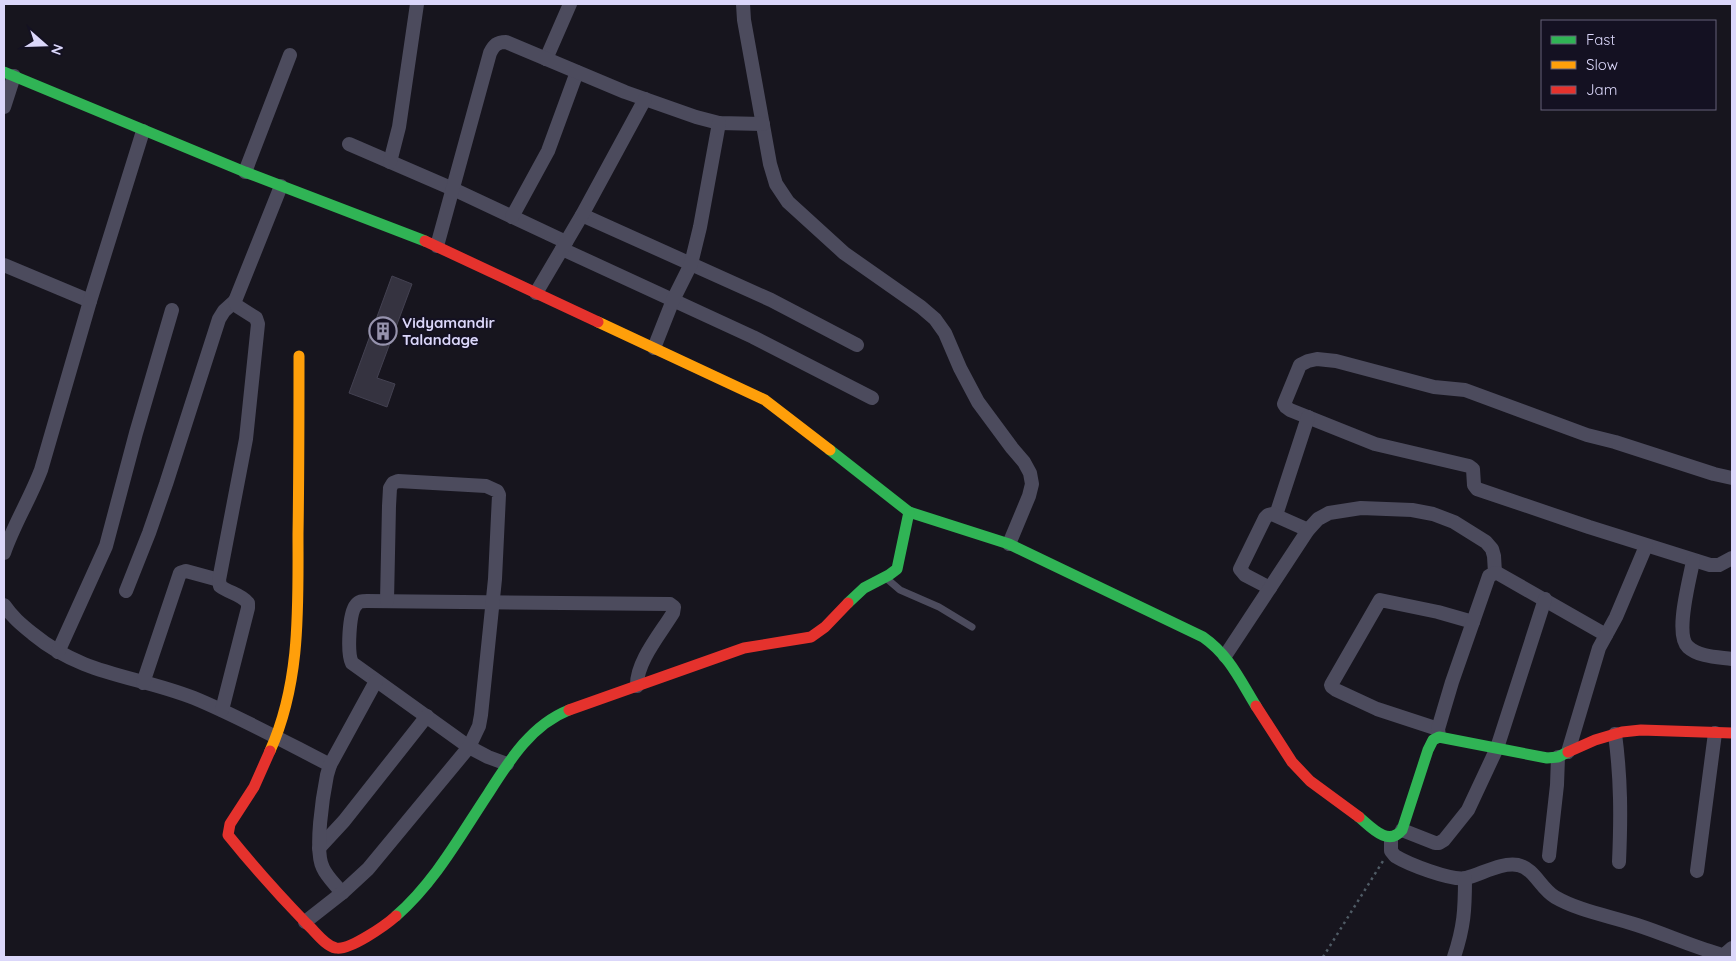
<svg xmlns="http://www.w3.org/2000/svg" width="1736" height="961" viewBox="0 0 1736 961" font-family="Quicksand,sans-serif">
	<rect width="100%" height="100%" fill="#17151e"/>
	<!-- building -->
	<path fill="#353340" stroke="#434151" d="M392,276L412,284L377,378L395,384L387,407L349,393Z"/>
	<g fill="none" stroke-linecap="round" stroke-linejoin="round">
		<!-- path -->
		<path stroke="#4f5b65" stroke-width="2.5" stroke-dasharray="2.5 4" stroke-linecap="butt" d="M1323,957L1383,861"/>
		<!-- lane -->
		<path stroke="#4c4b5d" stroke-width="7" d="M886,578L900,590L939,607L972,627"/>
		<!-- street -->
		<g stroke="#4c4b5d" stroke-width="14">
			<path d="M743,4L744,20L770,164L776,184L788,202L844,253L921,307L935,319L945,333L960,368L978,402L1012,448L1024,462L1030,473L1032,484L1029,496L1009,544"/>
			<path d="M546,59L570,4"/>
			<path d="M4,107L14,76"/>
			<path d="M349,144L453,189L566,242"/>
			<path d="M390,162L399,127L417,4"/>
			<path d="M245,172L290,55"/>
			<path d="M582,215L771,300L857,345"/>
			<path d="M512,217L548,151L577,72"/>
			<path d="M437,246L490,53C494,45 497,42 506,42L625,92L696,117L719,123L763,124"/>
			<path d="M562,249L753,337L872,398"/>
			<path d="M4,265L90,301"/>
			<path d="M536,293L582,215L645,99"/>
			<path d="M654,348L673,300L691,264L700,227L719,123"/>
			<path d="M1732,478L1714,474L1615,442L1587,435L1465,390L1434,387L1336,361L1317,359L1308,361L1300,365L1284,404L1286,407L1290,410L1375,444L1469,466L1473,469L1474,485L1477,489L1589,527L1710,565H1719L1732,558"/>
			<path d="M1276,515L1308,417"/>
			<path d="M4,553C14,524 30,499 41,470L90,301L143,131"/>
			<path d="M1693,561C1690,579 1674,634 1688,647C1699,657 1718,657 1732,659"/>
			<path d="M1270,588L1245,575L1240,569L1265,518L1268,515L1272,514L1308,530"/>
			<path d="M126,591L149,533L166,484L219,319L224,311L235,301"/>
			<path d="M4,605C12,617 22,625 33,634C84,676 136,675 194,698C240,717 285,742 330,765"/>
			<path d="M58,652L106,546L136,433L172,310"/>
			<path d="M1225,656L1308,530L1318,519L1329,513L1361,508L1412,510L1433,514L1454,522L1486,542L1492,549L1494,556L1495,573"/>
			<path d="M143,683L180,573L186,571L219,580"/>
			<path d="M222,710L248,608V603C241,594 229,593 220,586L219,580L246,439L258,324L256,318L237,306L235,301L281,186"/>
			<path d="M1438,729L1377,709L1336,690L1332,687L1331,685L1380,600L1438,612L1473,622"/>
			<path d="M1615,734C1621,779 1621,817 1619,862"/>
			<path d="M1439,736L1438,729L1452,682L1489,576L1495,573L1499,574L1606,635"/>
			<path d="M1568,752L1599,648L1616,617L1646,546"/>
			<path d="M507,764L488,757L469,747L352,663C347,653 349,613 356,605C359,601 362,601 367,601L670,604L674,607L673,613C661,633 636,662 637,686"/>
			<path d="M1402,830L1435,843H1439L1444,840L1468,810L1497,748L1545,599"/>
			<path d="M1391,838V851L1395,856C1408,864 1451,881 1466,878C1482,874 1501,862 1518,865C1535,869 1540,888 1555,897C1579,911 1610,916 1637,925C1665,934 1691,946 1719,954L1724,955L1732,948"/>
			<path d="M319,848L344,821L427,716"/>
			<path d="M1549,856L1557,785L1558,757"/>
			<path d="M1697,871L1715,733"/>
			<path d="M342,893C336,885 327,877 323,868C314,851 323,795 327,775L330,765L376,681"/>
			<path d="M305,922L342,893L368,869L469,747L479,726L481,715L495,579L499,495L497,491L486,486L398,481L393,483L390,488L389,506L387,601"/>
			<path d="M1454,957C1464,927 1465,910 1465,878"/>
		</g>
		<!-- fast -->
		<g stroke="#30b455" stroke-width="11">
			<path d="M4,72L245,172L425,241"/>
			<path d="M830,450L909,512L1009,544L1203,637C1229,655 1240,680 1256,706"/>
			<path d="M848,603L864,588L889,575L897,569L909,512"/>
			<path d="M1359,817C1371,827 1388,847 1402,830L1428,750L1433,740L1439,737L1547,758L1558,757L1568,752"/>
			<path d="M396,916C435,882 460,836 488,794C509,761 531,725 569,710"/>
		</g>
		<!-- slow -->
		<g stroke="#ff9f0a" stroke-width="11">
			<path d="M598,322L765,400L830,450"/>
			<path d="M270,751C301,682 298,608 298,534C299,475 299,415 299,356"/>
		</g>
		<!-- jam -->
		<g stroke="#e5322d" stroke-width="11">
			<path d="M425,241L598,322"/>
			<path d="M1256,706L1292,762L1310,781L1359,817"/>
			<path d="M569,710L744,648L811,637L825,627L848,603"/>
			<path d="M270,751L254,787L230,824L228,835C253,866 279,895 307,924C315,931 325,946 336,948C349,951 386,925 396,916"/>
			<path d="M1568,752L1595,740L1622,732L1641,730L1732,733"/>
		</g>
	</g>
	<!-- icons -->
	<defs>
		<g id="building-ring" transform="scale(1.4375)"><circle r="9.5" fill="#141122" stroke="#9693ad" stroke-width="1.5"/><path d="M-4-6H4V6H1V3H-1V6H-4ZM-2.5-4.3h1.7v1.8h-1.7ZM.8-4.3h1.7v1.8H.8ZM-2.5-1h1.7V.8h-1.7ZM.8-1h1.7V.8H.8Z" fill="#9693ad"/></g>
	</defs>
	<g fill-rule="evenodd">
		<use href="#building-ring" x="383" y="331"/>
	</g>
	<g text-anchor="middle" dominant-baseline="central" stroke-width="4" stroke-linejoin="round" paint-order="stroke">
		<!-- poi labels -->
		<g font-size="15" font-weight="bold" fill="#dbd7fa" stroke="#141122" text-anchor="start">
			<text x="402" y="322">Vidyamandir<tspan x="402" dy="17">Talandage</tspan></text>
		</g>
	</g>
	<!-- border -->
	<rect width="1736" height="961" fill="none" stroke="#dbd7fa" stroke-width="10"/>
	<!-- legend -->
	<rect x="1541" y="20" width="175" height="90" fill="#141122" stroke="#646078"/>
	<rect x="1551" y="36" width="25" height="8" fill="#30b455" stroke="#646078"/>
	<text x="1586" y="45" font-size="15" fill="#dbd7fa">Fast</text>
	<rect x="1551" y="61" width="25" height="8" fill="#ff9f0a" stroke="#646078"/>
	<text x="1586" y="70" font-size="15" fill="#dbd7fa">Slow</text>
	<rect x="1551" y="86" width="25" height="8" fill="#e5322d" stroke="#646078"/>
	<text x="1586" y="95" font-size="15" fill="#dbd7fa">Jam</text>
	<!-- north arrow -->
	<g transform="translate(45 45) rotate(110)" stroke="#141122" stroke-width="4" paint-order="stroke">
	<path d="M0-4L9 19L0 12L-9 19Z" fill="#dbd7fa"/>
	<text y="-8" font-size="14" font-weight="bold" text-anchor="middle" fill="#dbd7fa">N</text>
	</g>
</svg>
